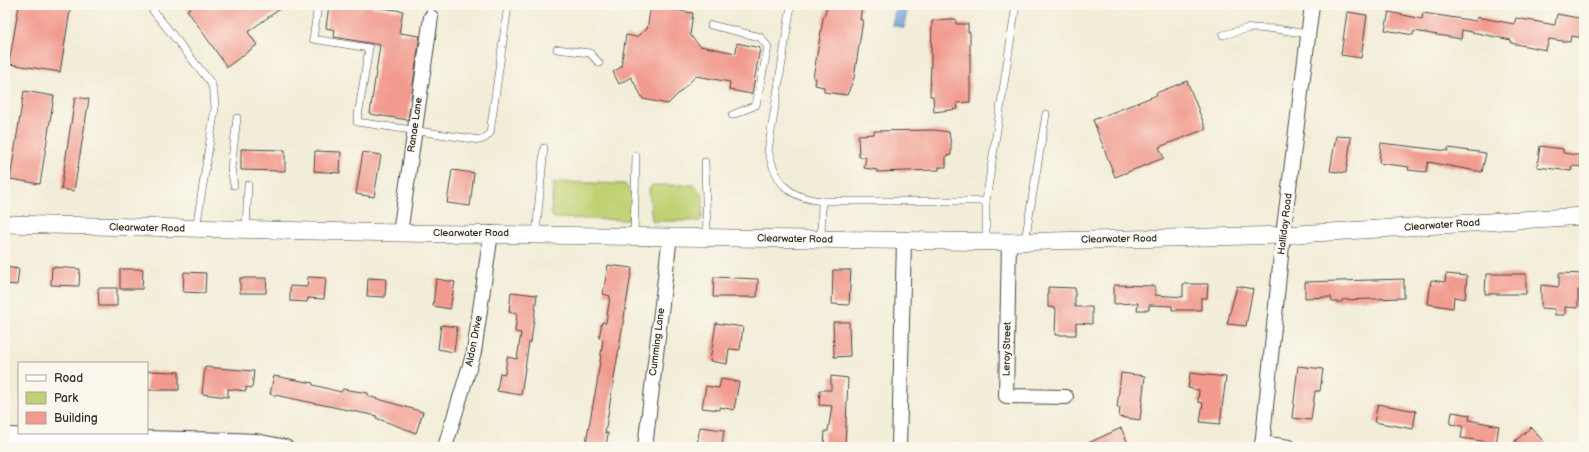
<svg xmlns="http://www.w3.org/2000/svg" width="1589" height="452" viewBox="0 0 1589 452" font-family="'Balsamiq Sans',sans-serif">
	<rect width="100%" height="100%" fill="#fbf7ec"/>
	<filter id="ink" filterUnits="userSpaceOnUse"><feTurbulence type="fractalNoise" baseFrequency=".025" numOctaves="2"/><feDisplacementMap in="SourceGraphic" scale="8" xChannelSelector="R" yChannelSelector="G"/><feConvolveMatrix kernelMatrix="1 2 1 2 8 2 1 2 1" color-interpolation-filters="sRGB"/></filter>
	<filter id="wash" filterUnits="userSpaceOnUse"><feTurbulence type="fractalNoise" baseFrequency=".012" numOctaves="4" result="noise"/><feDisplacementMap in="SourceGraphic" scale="16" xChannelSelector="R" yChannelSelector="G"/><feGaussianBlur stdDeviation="0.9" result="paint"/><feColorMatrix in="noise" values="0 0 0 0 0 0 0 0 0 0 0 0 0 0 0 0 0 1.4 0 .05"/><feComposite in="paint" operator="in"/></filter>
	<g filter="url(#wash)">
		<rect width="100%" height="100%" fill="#f2edd8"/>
		<!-- green -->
		<g fill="#c0d173" stroke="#767e4f">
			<path d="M559,182L625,184L632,195L631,216L627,220L554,218L551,214L553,184Z"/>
			<path d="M652,185H695L703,196L702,219L700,221H652L649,189Z"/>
		</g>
		<!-- water -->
		<path fill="#6a9dd5" stroke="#4a6480" d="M896,5H908L904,28L892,25Z"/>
		<g id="blocks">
			<!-- building -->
			<g fill="#f19a8d">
				<path d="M19,5H71L60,72L9,64Z"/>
				<path d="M195,5H285L248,32L257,45L227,67L187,10Z"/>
				<path d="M329,5H360L403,11L399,33L420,36L408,120L370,114L380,45L334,37L335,30L326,28Z"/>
				<path d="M836,5H862L860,20H863L854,78L847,95L824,92V87L815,85L816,78H813L823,19L827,7Z"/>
				<path d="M651,6L693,13L690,35L700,46L736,53L737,43L760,48L752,94L729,90L730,82L696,76L668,104L643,99L631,77L619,84L613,72L621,67L626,35L636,37L647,29Z"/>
				<path d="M1347,12L1367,15L1361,58L1341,55Z"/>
				<path d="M1389,12L1422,19L1423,13L1476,21L1477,17L1514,24L1516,18L1555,25L1557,14L1584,19V38L1571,36L1570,42L1549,39L1546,50L1511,43V40L1462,30L1461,39L1414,31L1413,35L1385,30Z"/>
				<path d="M946,19H956V24H968V32H970V102L957,103L958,109L934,112L933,96H930L932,21Z"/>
				<path d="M1187,81L1206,129L1159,147L1164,158L1115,177L1093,120L1157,95L1156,93Z"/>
				<path d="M24,91L54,96L40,184L10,179Z"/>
				<path d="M75,97L89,99L74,191L61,189Z"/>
				<path d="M933,130L949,132L951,145V155L946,156V167H939V170L877,172V170L864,168L866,157H859L858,135L874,134V131Z"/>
				<path d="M1336,136L1351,137L1346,173L1330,171Z"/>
				<path d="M1381,143L1448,151V148L1486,153L1482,172L1428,162L1426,172L1408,170L1409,167L1379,163Z"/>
				<path d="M1540,146L1563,149V153L1584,156V167L1572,166L1571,171L1537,167Z"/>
				<path d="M241,149L285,150V171L241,170Z"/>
				<path d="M315,151L341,152L340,173L314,171Z"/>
				<path d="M363,152L381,155L374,197L356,194Z"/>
				<path d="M452,170L474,173L470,206L447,203Z"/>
				<path d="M608,265L632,268L605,433H608L606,447H585L597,383L603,339L599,338L602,322L606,323L610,296L603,294Z"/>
				<path d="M5,267L19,269L17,285L5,284Z"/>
				<path d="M52,267L80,269L79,286L51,285Z"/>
				<path d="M120,269H143L142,289H120Z"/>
				<path d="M833,270H851L849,305L832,304Z"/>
				<path d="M184,272L206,273L205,293L183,292Z"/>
				<path d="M1559,273L1584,274V291L1578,290V308L1565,307V315H1555V309L1541,308V285L1559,287Z"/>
				<path d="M1446,274L1467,276L1465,299L1454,297L1453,308L1428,304L1431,280L1445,282Z"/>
				<path d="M1486,274H1526V294H1485Z"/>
				<path d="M308,277L326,278L324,299L308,298L307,302L290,301V286L307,287Z"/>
				<path d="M714,277L758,279L757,297H713Z"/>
				<path d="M240,278H267L266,293H240Z"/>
				<path d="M368,278L386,279L385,297L367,296Z"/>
				<path d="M436,279L455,282L450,309L433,306Z"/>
				<path d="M1404,279V298L1342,300V302H1332L1331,297L1305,298V282Z"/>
				<path d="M1183,284H1208L1207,298H1201V310H1172V306L1149,305V310H1137L1138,303L1114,304V285L1155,286V295L1183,297Z"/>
				<path d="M1237,286L1253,289L1246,326L1227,324Z"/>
				<path d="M1048,287L1075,288V307H1092V324L1076,323V335H1055L1056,308L1048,307Z"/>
				<path d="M98,288H117V306H99Z"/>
				<path d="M511,292L537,295L531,342H529L521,395L497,391L500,373L505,374L507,357L517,359L521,333L515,332L517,313L509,312Z"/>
				<path d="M833,322H849L850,356L834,357Z"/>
				<path d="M716,323L743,327L740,350L729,349L727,364L710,361Z"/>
				<path d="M441,325L457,327L454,352L438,349Z"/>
				<path d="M1298,366L1323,369L1320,391H1315L1311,420L1292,418Z"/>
				<path d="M205,367L254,371L252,388L246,387V391L228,389V397L202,394Z"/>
				<path d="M147,371L179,372V390H147Z"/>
				<path d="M1121,373L1145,376L1140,420L1119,417L1120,408H1117Z"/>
				<path d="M1190,373L1226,377L1220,424L1200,422L1203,403L1198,402L1199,390L1188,388Z"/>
				<path d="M274,376L313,383V385L341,392L343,389L368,393V396L423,412L416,433L376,418L377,416L270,394Z"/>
				<path d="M831,376L848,378L845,447H824L825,431H828L832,406L819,405L820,390H831Z"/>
				<path d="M721,379L739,382L734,410L720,407V410L702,408L706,386L719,388Z"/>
				<path d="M1378,404L1416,411L1413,429L1374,422Z"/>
				<path d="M1452,412L1470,415L1469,420L1499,426L1496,443L1461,438L1463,426L1450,424Z"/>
				<path d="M700,427L724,430L722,447H703V445L697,444Z"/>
				<path d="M1531,427L1548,447H1519L1515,441Z"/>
				<path d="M1121,428L1130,447H1080Z"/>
			</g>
		</g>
	</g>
	<g filter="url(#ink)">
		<use href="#blocks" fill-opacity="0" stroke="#494845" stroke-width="1"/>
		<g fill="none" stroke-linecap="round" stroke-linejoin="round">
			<!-- service casing -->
			<g stroke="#494845" stroke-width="8">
				<g id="service">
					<path d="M318,5L313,39L369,48L357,122L480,140L485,138L490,133L508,5"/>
					<path d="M430,5L431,17"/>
					<path d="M791,5L768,151C777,184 787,197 822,201H986"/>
					<path d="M151,8L211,83L214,94L215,108L196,229"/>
					<path d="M711,25L760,37L768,47L756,105L732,115"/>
					<path d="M1223,35L1249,28L1276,29L1308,34"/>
					<path d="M557,49L590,53L599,63"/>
					<path d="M705,162L707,237"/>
					<path d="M234,185L231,168L237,118"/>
					<path d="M246,230L248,185"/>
					<path d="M536,234L544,148"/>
					<path d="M634,236L636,156"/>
					<path d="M821,239L822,201"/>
					<path d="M986,241V201L1016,5"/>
					<path d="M1025,241L1046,114"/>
				</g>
			</g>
			<!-- minor casing -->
			<g stroke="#494845" stroke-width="16">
				<g id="minor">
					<path d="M400,233L431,17"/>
					<path d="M1009,242L1006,396L1066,397"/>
					<path d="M5,435L232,440L256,441L286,447"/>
					<path d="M1262,443L1289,447"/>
					<path d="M445,447L474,352L491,233"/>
					<path d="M645,447L670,236"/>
					<path d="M899,447L904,241"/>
					<path d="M1262,447L1283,235L1312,5"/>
				</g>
			</g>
			<!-- tertiary casing -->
			<g stroke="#494845" stroke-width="18">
				<path id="tertiary" d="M5,224L400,233L1009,242L1283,235L1584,216"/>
			</g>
			<!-- service -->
			<use href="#service" stroke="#fff" stroke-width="7"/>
			<!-- minor -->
			<use href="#minor" stroke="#fff" stroke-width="14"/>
			<!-- tertiary -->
			<use href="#tertiary" stroke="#fff" stroke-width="17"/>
		</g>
	</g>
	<g text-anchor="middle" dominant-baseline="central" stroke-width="3" stroke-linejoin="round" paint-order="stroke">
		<!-- street labels -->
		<g font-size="10" fill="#2b2b2b" stroke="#fbf7ec">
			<text transform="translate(415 125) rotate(-82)">Ranae Lane</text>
			<text transform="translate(1285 224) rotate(-83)">Halliday Road</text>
			<text transform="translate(1442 225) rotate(-4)">Clearwater Road</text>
			<text transform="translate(147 228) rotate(1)">Clearwater Road</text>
			<text x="471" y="233">Clearwater Road</text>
			<text transform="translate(795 239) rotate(1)">Clearwater Road</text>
			<text transform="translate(1119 239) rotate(-1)">Clearwater Road</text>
			<text transform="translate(474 341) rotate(-79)">Aldon Drive</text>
			<text transform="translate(657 342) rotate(-83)">Cumming Lane</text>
			<text transform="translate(1007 349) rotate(-89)">Leroy Street</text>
		</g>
	</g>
	<!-- margin -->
	<rect width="1589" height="452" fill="none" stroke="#fbf7ec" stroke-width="20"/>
	<!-- legend -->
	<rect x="18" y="362" width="130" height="72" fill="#fbf7ec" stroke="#a8a59f"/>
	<rect x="26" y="375" width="20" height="6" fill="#ffffff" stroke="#a8a59f"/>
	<text x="54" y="382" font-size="12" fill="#2b2b2b">Road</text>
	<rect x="26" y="392" width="20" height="12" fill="#c0d173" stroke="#a8a59f"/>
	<text x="54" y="402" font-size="12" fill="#2b2b2b">Park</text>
	<rect x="26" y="412" width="20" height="12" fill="#f19a8d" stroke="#a8a59f"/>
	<text x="54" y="422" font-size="12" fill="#2b2b2b">Building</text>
</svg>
